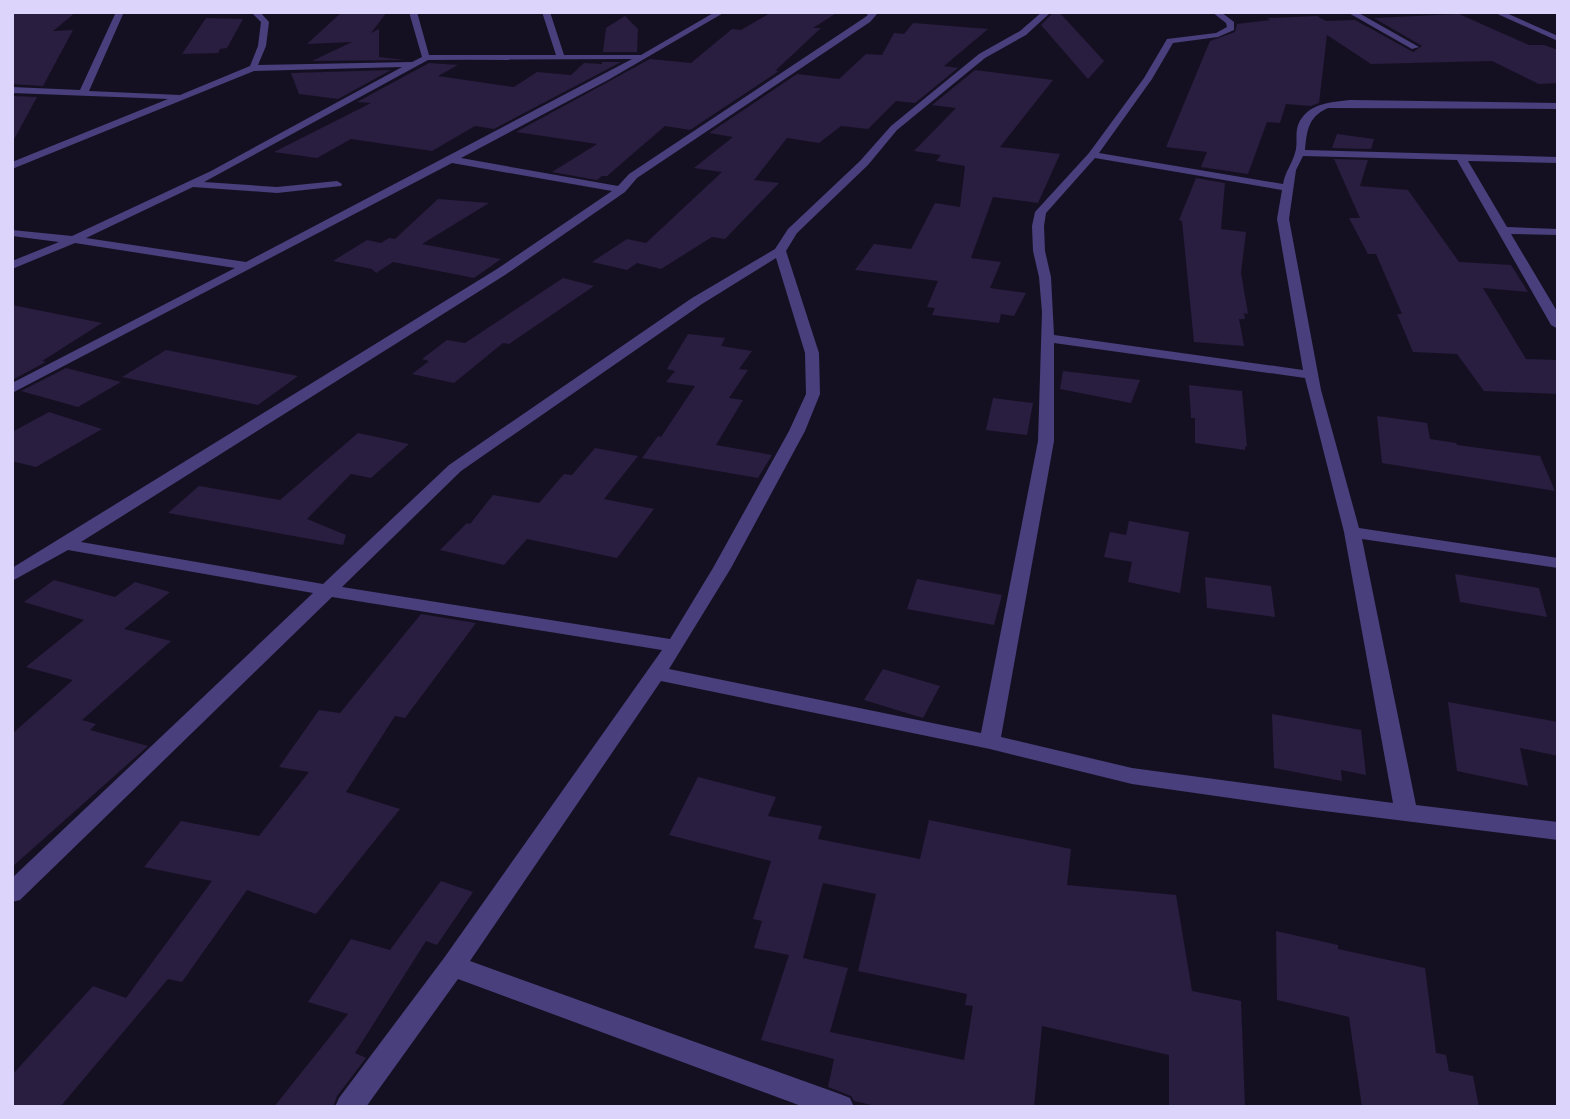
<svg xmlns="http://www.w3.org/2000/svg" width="1570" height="1119" viewBox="0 0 1570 1119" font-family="'Golos Text',sans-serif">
	<rect width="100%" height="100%" fill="#151021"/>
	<!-- building -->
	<g fill="#291d40" fill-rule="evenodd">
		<path d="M12,12H76L53,31L73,30L43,86L12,84Z"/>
		<path d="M342,12H387L371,33L379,29V57L405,60L312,61L352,42L307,44Z"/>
		<path d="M785,12H838L813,28H821L775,71H779L690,130L665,126L607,176H602L597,180L552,172L597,144L516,132L650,59L691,63L732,29L741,30L770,13Z"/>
		<path d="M1054,12H1059L1104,61L1088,79L1041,25Z"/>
		<path d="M1459,14L1529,45H1544L1558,50V83L1539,84L1492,61L1371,64L1327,35L1319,103L1311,106L1286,104L1280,123L1267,122L1248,174L1201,167L1207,152L1166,147L1210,41L1235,32L1237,24L1270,20L1267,18L1317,16L1326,21L1355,20L1413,52L1422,46L1374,18Z"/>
		<path d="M625,16L638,29L637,52H603L606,28Z"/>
		<path d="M206,18L243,19L227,48L220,49L218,53L182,54Z"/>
		<path d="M913,23L988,29L944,66L958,68L915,103L896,101L868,129L841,126L819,143L787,138L754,180L779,183L725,239L712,237L661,269L637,263L627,270L592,262L627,239L646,243L722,172L694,168L733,137L709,133L797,74L839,79L866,54L882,55L894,33L904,34Z"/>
		<path d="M602,62H621L494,129L475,126L432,151L351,139L317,158L274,152L371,103L357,102L429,63L458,65L438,76L514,87L537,72L571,75L584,63L602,64Z"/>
		<path d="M391,70L338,99L299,94L291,73Z"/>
		<path d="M975,70L1053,80L1000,147L1060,154L1038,203L993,197L971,258L1001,262L990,288L1026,293L1014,316L1001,314L999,323L932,315L935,308L927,307L938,281L855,270L874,244L911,249L935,203L960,207L965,166L936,161L941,155L914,151L956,108L932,105Z"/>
		<path d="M12,96L37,97L12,143Z"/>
		<path d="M1337,134L1374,139L1371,149L1332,148Z"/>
		<path d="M1334,159L1368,160L1360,186L1408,190L1459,262L1511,265L1528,292L1483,288L1526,359L1558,360V394L1484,391L1457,354L1413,352L1397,314H1402L1376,254H1368L1349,218H1360Z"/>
		<path d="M1196,178L1225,183L1221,229L1246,232L1241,273L1248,314L1244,313L1245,319H1239L1244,346L1194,342L1182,221L1179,220Z"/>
		<path d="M438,199L489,203L422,244L501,259L474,278L393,262L376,273L372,269L333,261L367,240L381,243L389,238L395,239Z"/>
		<path d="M563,278L594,286L509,344L503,343L454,383L412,374L429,361L422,359L447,340L465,343Z"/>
		<path d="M12,305L102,323L42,361L46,362L12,380Z"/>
		<path d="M688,334L725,338L721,346L752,351L739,369L748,370L729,398L743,400L716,445L772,455L758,478L642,458L658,436L661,437L695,386L666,382L675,371L667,369Z"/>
		<path d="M166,350L298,376L258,405L122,377Z"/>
		<path d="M66,368L121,382L78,407L21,391Z"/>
		<path d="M1063,371L1140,380L1131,403L1060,389Z"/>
		<path d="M1189,385L1242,391L1247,447L1245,446V450L1195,443V418H1191Z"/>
		<path d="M993,398L1033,403L1027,435L986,430Z"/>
		<path d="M49,412L102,429L36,467L12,461V432Z"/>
		<path d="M1377,416L1427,423L1430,439L1456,443L1457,445L1540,456L1555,491L1382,463Z"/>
		<path d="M358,433L409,444L371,478L351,474L307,519L346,535L343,545L168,513L199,486L280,500Z"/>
		<path d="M595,448L638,456L604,499L654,509L617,558L527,539L504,565L440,550L467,523L470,524L493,495L539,503L564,474L572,475Z"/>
		<path d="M1129,521L1189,532L1180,593L1128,582L1132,562L1104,557L1110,532L1126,535Z"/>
		<path d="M1455,574L1539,588L1547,617L1460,602Z"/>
		<path d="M1205,577L1271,586L1275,617L1207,608Z"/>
		<path d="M917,579L1002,595L994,625L907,609Z"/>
		<path d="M54,580L115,597L135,582L170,592L124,629L171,641L82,720L96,724L90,730L148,746L12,867V734L73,680L26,667L84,620L24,602Z"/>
		<path d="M421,614L476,623L405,718L395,716L346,792L400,809L316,914L247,890L182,982L168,979L60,1107H12V1075L93,986L126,998L212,881L144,867L181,821L259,836L309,772L279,767L319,710L340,713Z"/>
		<path d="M883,669L940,686L923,718L864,700Z"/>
		<path d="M1448,702L1558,722V756L1520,748L1528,786L1457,771Z"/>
		<path d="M1272,714L1361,730L1366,775L1341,770L1342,781L1274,768Z"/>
		<path d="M698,777L776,797L768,816L822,826L818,839L920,859L929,820L1071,849L1067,885L1176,895L1192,991L1241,1001L1245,1107H1169V1055L1042,1026L1034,1107H880L854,1101L851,1096L828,1087L834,1059L761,1040L789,955L754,948L762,921L753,919L771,861L669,835ZM823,883L876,894L858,971L967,994L965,1005L973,1006L964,1060L830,1032L848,968L803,958Z"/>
		<path d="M441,881L473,892L437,945L426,941L355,1053L366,1058L337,1096L333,1107H274L348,1014L308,1002L351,939L390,950Z"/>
		<path d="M1276,931L1338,945V949L1425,968L1436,1053L1446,1055L1449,1071L1473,1076L1479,1107H1362L1349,1017L1277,1000Z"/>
	</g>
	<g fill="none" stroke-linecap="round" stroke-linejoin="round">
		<!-- minor -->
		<g fill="#493f7c" fill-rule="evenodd">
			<path d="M116,12H124L89,91L180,95L250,66L258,46L261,22L251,12H260L269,22L266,46L258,65L412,62L422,57L409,12H417L429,55H556L542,12H550L564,55H641L715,12H725L608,80L461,158L618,186L629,174L864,18L868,15L863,12L877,14L870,22L637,178L625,192L505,275L81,542L323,584L449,465L692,298L775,249L788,229L860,161L891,126L979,54L1020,31L1042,12H1051L1026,35L985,58L897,130L868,165L797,233L786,251L819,353L820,394L805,431L731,568L669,669L981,733L1038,441L1042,312L1039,277L1033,251L1032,226L1035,212L1089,153L1144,78L1167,39L1216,33L1227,27L1226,23L1212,12H1221L1234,22V30L1218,37L1173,43L1152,79L1099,153L1283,184C1285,172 1292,164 1295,153C1298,144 1295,133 1298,125C1307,103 1331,102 1351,100L1558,103V109L1328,108C1308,117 1307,130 1305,150L1558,157V163L1468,161L1507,227L1558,229V235L1511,234L1558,313V329L1551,325L1457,160L1303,156L1296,170L1289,219L1321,390L1359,528L1558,558V568L1362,539L1416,805L1558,822V840L1300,808L1132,784L990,749L661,681L470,961L840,1094L850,1098L854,1107H804L458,979L366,1107H335L339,1098L444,958L662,650L332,597L20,900L12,902V878L313,593L68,550L12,581V568L497,269L612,191L452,163L12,393V383L235,268L75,243L12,269V261L59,242L12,236V230L72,236L211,171L402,67L254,71L12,169V162L168,99L12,93V87L80,90ZM632,59L246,262L86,238L193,187L277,193L341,186L342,184L337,181L277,187L204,182L428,60ZM1095,158L1282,190L1277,219L1303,370L1054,335L1051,277L1045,251L1044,226L1046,213ZM776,258L805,353L806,394L789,431L713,568L670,639L342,587L461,471L702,304ZM1054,343L1305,378L1344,532L1393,803L1132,768L1001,737L1054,441Z"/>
			<path d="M1347,12H1357L1419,47L1412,49Z"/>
			<path d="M1493,12H1504L1558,36V41Z"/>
		</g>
	</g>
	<!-- border -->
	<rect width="1570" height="1119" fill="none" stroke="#ddd4fb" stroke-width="28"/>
</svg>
